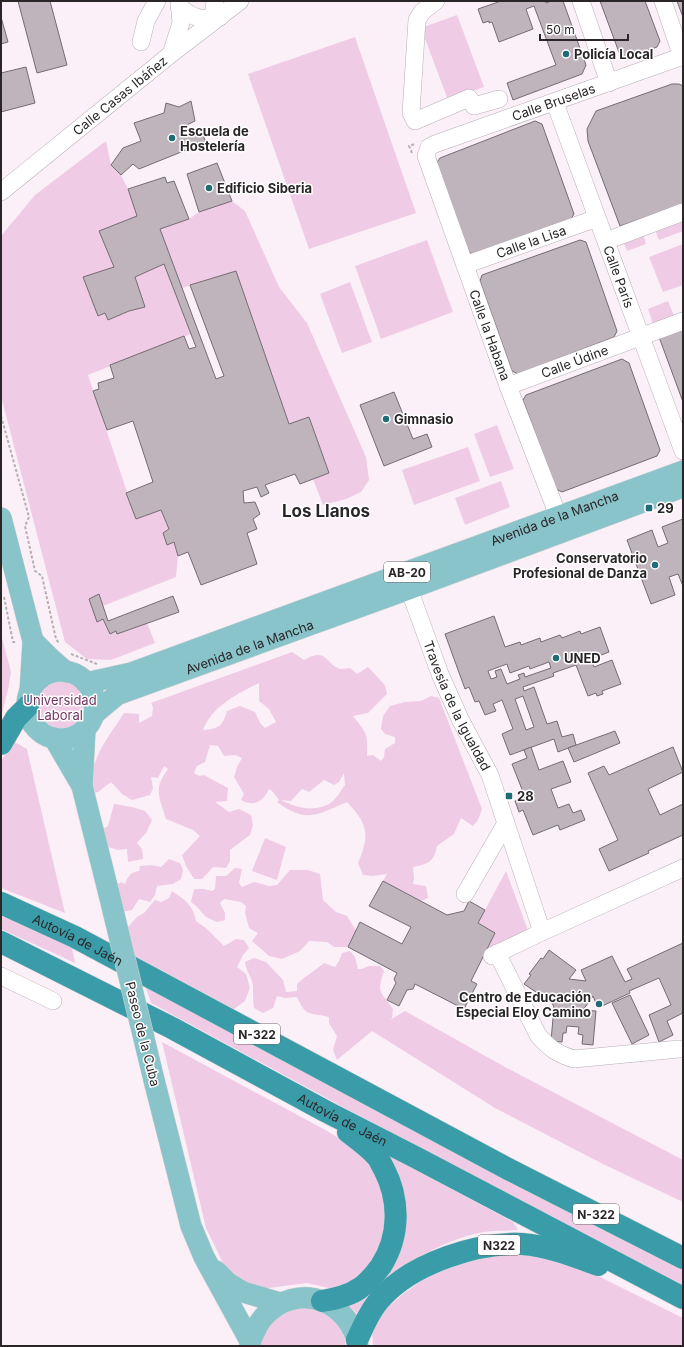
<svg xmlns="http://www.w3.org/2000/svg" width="684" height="1347" viewBox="0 0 684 1347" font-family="Inter,sans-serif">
	<rect width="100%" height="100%" fill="#fbf0f8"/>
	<!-- green -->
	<g fill="#f0cbe5" fill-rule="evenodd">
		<path d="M457,15L484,87L448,100L421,28Z"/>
		<path d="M355,37L416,213L309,249L248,74Z"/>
		<path d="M106,141L111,165L121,175L128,189L137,216L100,231L114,267L84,278L98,316L105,313L108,320L129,311L145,307L135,277L164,264L191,334L88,375L136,519L161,510L169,529L163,533L167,544L174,542L178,556L176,577L103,606L99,595L89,599L97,621L103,619L110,633L116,631L117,634L147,623L155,643L111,660L87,659L65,642L1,396V236L35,195Z"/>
		<path d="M232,201L245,211L279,287L307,323L366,457L369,480L361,492L346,499L323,505L313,479L329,472L309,417L289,424L236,271L182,288L160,229L189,219L199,212Z"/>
		<path d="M683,214V231L659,240L653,225Z"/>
		<path d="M642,229L646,244L627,251L621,236Z"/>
		<path d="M427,240L453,312L381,339L355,266Z"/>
		<path d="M683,244V285L663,292L649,257Z"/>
		<path d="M350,282L372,342L342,353L320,294Z"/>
		<path d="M668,301L674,316L653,324L648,309Z"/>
		<path d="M497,425L514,469L490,477L474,434Z"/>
		<path d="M468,447L480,481L414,505L402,470Z"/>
		<path d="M501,481L510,507L465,525L455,498Z"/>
		<path d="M1,634L11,672L9,685L1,718Z"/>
		<path d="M292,652L304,660C328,646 325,665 341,669C343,669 348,668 350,668L357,674L368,667L385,685L387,694L368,713L353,716C367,734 368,734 367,756L373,755L381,761L384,757L385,749L395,743V737L385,734L381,729L383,716L390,706L405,702L421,701L431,696L439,698L482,809L478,820L473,826L461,818L454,834L437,846C434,863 427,864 413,867L414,878L413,884L426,886L428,898L421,901L383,881L387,874L373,876L363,875L358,863C370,835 368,824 347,802C334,807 318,817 305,815C295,814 285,808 277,802L279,800L272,791L269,789C263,802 254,807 241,800L244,794L234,777L237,767L242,758L235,755L224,756L218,746L210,745L205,762L197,766L194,773L199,776L204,775L228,788L227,801L215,802L229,812L239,809L251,815L253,825L250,835L230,850V861L226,868L213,867L202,879H194L186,866L182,855L200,836L193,830L166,819C159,796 153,789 168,769L164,766L158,778L151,777L153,788L150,795L132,800L122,794L111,782L98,792L91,794C92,786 91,777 93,769C98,749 113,730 124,713L139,714V723L152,716L153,707L151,703ZM259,683V701L269,709L276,722L265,728L260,723L255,712L240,706L227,711C223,726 218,729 203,730C212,706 237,694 259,683ZM344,773L345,785C341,790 337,798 332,802C316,813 297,808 281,800L291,801L302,789L309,792L324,780L334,785L339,782Z"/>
		<circle cx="60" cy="707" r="26"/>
		<path d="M13,741L27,749L65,913L1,888V761Z"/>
		<path d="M114,804L132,807L145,811L152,820L146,833L137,843L142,849L143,859L128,862L127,849L118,850L105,846L101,830L108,826Z"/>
		<path d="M265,838L286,847L277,880L252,871Z"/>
		<path d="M169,859L180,863L183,870L181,879L173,884L157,886L155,895L150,902L139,899L132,910L122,912L115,886L121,882L125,884C128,876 131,872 139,871L140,866L151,865L161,867Z"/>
		<path d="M235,868L242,869L239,883L242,887L254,882L269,886L277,885L290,870H308L320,874L323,900L336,912L347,916L356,931L348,947H334L327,942L309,941L300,951L282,959L269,956L252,941L258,933L249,928L245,913L246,906L241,902L224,899L220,903L225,913V920L217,922L206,917L196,906L191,902L194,889H204L212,891L215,889L216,876H226Z"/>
		<path d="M506,871L529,933L486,951L495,933L478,923Z"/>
		<path d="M172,891C184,899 194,906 196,921L207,929L224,946L236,939L244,940L249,948L243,955L237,967L246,974L250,988L245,1001L234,1009L133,956L126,929L137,917L144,913L155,900L161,902L169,898Z"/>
		<path d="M1,911L71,944L75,963L1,929Z"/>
		<path d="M350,951L355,957L358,969H362L369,966H380L384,971C376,994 381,991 393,1009L392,1018L390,1020L405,1011L505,1067L683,1160V1202L603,1164L495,1108L372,1031L337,1060L333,1050L337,1036L329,1023V1017C310,1012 306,1018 297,997L285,998L277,996L273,1008L263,1013L254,1008C253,1001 253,994 253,986C252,977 246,971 245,962L254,958L266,962L283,980L286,992L297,991V984C305,976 315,971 324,963L335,967L339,961L342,953Z"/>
		<path d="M144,982L621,1238L683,1269V1288L581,1236L151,1003Z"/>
		<path d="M162,1042L329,1132L349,1145L363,1157L373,1170L385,1199L387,1227L378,1255L357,1279L333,1289L307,1283L261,1289L240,1279L230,1271L222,1261L206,1228Z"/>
		<path d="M383,1152L513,1222L518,1230C507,1231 495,1230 484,1232C461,1236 439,1246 419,1257C393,1272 370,1285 357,1314L348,1304L392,1263Z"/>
		<path d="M509,1253L534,1255L566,1263L594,1274L683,1318V1346H373L372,1331L385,1310L403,1294L424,1279L440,1270L464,1262Z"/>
		<path d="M307,1307C327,1312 343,1324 346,1346H259L267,1325L285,1311Z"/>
	</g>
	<!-- building -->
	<g fill="#bfb4bb" stroke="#756b72" fill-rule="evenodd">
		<path d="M18,1H50L67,65L37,73Z"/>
		<path d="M501,1H545L546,3L551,1H563L586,65L582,74L513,100L507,83L556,65L534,6L526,9L533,29L499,42L492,22L489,23V21L483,23L478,9Z"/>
		<path d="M600,1H645L660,41L657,47L627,58L620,55Z"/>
		<path d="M677,1H683V17L681,12Z"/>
		<path d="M1,17L8,42L1,44Z"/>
		<path d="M26,67L35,103L1,112V73Z"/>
		<path d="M672,84H679L683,86V204L620,226L588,141L587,129L596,111Z"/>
		<path d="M191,101L195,121L180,128L182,136L201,131L206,142L139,169L133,164L121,175L111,165L123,148L141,141L134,123L164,113L166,103L179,107Z"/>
		<path d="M535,121L542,124L574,214L571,219L475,256L469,252L436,164L440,158Z"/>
		<path d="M217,163L232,201L199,212L187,174Z"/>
		<path d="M165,177L167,183L174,181L189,219L160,229L216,379L224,376L190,285L236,271L289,424L309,417L329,473L300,484L295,474L265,485L269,493L261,497L257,487L243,491L244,503L255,502L260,514L253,519L257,529L247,533L257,564L201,585L188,552L178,556L174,542L167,545L163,533L169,529L161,510L136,519L126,493L153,482L133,421L107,430L93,391L99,389L98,383L114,378L110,365L184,336L189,349L196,347L164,264L135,277L145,307L129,311L108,320L105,313L98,316L83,277L114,267L99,231L137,216L128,189Z"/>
		<path d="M580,240L586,242L617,331L614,337L518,374L512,371L480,281L482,275Z"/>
		<path d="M683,328V402L659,337Z"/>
		<path d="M622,359L629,363L660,450L657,456L562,492L556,489L523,400L526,395Z"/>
		<path d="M394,392L413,439L427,434L432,447L384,466L360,405Z"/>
		<path d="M683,519V586L678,574L669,577L675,595L651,604L627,540L652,530L658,547L668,543L662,527Z"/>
		<path d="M99,594L108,621L173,596L179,612L117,634L116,631L110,634L103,619L97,622L89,599Z"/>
		<path d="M494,616L505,647L520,642L521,645L540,638L541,642L560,635L562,638L580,631L581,634L600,627L609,652L591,659L594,667L612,660L621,684L602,691L603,694L597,696L596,693L588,696L576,665L553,673L554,676L523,687L524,691L534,687L547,724L557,721L562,737L573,734L576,745L558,752L554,739L510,755L502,734L513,729L502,700L493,704L496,711L485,715L479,701L475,702L469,687L465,689L445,634ZM549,662L551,668L525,677L524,673L518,675L520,679L507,684L501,669L495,671L497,677L491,679L488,671L507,664L510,673L529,666L530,669ZM523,696L534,727L526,730L515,699Z"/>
		<path d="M615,731L620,743L574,762L568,748Z"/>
		<path d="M531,747L539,770L563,761L571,782L551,789L558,808L569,804L573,813L581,810L585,820L560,830L558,825L533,835L523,810L519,812L515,801L525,797L512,764L527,758L524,750Z"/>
		<path d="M673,747L683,772L648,789L660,815L683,804V835L648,851L649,853L609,871L599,849L618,840L588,773L604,766L609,775Z"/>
		<path d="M383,881L447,915L464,911L469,901L485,910L478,923L495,933L471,981L477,984L464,1009L415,984L413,989L407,990L399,1006L387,1000L396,983L394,979L397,973L348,947L360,922L402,944L411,927L369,906Z"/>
		<path d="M683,943V1013L667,1021L673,1035L659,1042L649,1015L671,1005L659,978L629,991L630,993L598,1008L593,996L583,1010L596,1011L593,1045L582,1044L583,1035L578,1034L579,1027L567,1026L566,1033H563L562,1042L551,1041L554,1007L552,1003L524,984L531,975L529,974L541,958L543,959L549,950L576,970L569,979L586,981L581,970L612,956L625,982L632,979L627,969Z"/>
		<path d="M630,995L649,1035L632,1044L612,1003Z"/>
	</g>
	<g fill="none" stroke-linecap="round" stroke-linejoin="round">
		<!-- minor casing -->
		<g stroke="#b9aeb6" stroke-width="18">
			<g id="minor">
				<path d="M436,1L422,12L417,20L411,113L415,121L469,98L474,106L499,99"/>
				<path d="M581,1L609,83"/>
				<path d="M663,1L682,57"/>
				<path d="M179,6C193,19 202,20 220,17"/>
				<path d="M209,25L214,11L215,1"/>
				<path d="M141,42L146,21L157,1"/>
				<path d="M171,54L181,23L179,1"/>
				<path id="s1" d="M555,103L683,451"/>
				<path id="s2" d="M1,192L171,54L240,1"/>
				<path d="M606,241L683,212"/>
				<path id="s3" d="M465,265L597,218"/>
				<path id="s4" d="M508,386L683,321"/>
				<path id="s5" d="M557,517L554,505L508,386L426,156L429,147L435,144L683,56"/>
				<path id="s6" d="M405,578L440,674L460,719L490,775L542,932"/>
				<path d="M465,894L506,823"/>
				<path d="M497,953L538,1035C549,1048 557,1054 574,1059L679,1049"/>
				<path d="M492,956L542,932L683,868"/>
				<path d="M1,976L53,1001"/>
			</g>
		</g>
		<!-- major casing -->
		<g stroke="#d4d4d4" stroke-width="22">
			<g id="major">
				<path d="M1,518L33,641L30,693"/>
				<path d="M33,641L49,657L66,672"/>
				<circle cx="61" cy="705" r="34"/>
				<path id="s7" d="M86,683L131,673L683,471"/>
				<path id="s8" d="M94,714L118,694L122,693L409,589L683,487"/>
				<path d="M54,738L82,786L109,894"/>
				<path d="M82,786L85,730"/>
				<path d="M154,1080L191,1226L204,1257L250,1341"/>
				<path d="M216,1271L228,1283L243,1292L280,1303"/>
				<path d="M250,1346C250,1339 253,1335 256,1329C260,1320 264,1316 271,1310C306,1282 351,1305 358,1346"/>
			</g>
		</g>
		<!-- highway casing -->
		<g stroke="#d4d4d4" stroke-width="23">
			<g id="highway">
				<path d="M1,744L16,718L28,706"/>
				<path id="s9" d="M1,903L75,937L510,1170L683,1258"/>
				<path id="s10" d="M1,942L172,1028L325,1111L415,1157L683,1298"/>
				<path d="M322,1301C335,1299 349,1296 360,1288C368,1283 375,1274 381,1266C400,1236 400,1200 384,1169C382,1166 380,1161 378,1158C370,1148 358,1140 348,1132"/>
				<path d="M357,1340C364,1325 371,1308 383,1296C414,1263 478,1242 522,1244C549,1246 574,1256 598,1265"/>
			</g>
		</g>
		<!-- path -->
		<g stroke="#b8afb5" stroke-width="2" stroke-dasharray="3 2" stroke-linecap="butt">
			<path d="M412,153L409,146L415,144"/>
			<path d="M1,416L29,517L25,526L35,571L42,576L56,639L59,643"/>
			<path d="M4,597L13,642H17"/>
			<path d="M71,654L97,664"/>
		</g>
		<!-- minor -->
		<use href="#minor" stroke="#fff" stroke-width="17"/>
		<!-- major -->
		<use href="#major" stroke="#89c4cb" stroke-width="21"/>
		<!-- highway -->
		<use href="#highway" stroke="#3b9ca9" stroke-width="22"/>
		<!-- major-bridge casing -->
		<g stroke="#d4d4d4" stroke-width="22" stroke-linecap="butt">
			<path id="major-bridge" d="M109,894L154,1080"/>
		</g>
		<!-- major-bridge -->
		<use href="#major-bridge" stroke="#89c4cb" stroke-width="21"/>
	</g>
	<!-- markers -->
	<g fill="#206b74" stroke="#fff" stroke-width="1.5">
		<circle cx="566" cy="54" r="4"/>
		<circle cx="172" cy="138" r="4"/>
		<circle cx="209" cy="188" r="4"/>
		<circle cx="386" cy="419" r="4"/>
		<rect x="645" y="504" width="8" height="8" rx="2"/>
		<circle cx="655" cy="565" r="4"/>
		<circle cx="556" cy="658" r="4"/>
		<rect x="505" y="792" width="8" height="8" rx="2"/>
		<circle cx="599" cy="1004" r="4"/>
	</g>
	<g text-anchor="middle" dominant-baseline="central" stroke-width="3" stroke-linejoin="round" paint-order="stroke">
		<!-- shield labels -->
		<g fill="#fff" stroke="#6a6768" stroke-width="1">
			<rect x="384" y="562" width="46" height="20" rx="3"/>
			<rect x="234" y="1024" width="46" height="20" rx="3"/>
			<rect x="573" y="1204" width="46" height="20" rx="3"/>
			<rect x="478" y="1235" width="42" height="20" rx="3"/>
		</g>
		<g font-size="12" font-weight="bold" fill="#2a2628">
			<text x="407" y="572">AB-20</text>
			<text x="257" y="1034">N-322</text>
			<text x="596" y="1214">N-322</text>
			<text x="499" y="1245">N322</text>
		</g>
		<!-- poi labels -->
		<g font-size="13" font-weight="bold" fill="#2a2628" stroke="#fff" text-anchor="start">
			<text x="574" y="54">Policía Local</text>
			<text x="180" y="131">Escuela de<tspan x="180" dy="15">Hostelería</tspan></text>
			<text x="217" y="188">Edificio Siberia</text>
			<text x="394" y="419">Gimnasio</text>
			<text x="657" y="508">29</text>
			<text x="647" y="558" text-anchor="end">Conservatorio<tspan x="647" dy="15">Profesional de Danza</tspan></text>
			<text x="564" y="658">UNED</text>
			<text x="517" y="796">28</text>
			<text x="591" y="997" text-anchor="end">Centro de Educación<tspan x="591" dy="15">Especial Eloy Camino</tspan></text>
		</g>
		<!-- street labels -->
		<g font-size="13" fill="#2a2628" stroke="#fff">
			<text stroke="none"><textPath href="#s2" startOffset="153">Calle Casas Ibáñez</textPath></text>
			<text stroke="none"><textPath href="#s5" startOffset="526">Calle Bruselas</textPath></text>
			<text stroke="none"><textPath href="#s3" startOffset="70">Calle la Lisa</textPath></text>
			<text stroke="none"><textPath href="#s1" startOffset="185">Calle París</textPath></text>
			<text transform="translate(490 335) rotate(70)">Calle la Habana</text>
			<text stroke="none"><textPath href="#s4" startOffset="71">Calle Údine</textPath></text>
			<text stroke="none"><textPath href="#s7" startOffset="497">Avenida de la Mancha</textPath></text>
			<text stroke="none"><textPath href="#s8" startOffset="171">Avenida de la Mancha</textPath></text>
			<text stroke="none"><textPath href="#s6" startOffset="138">Travesía de la Igualdad</textPath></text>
			<text stroke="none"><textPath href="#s9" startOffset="85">Autovía de Jaén</textPath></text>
			<text transform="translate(143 1034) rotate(76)">Paseo de la Cuba</text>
			<text stroke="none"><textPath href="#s10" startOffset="385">Autovía de Jaén</textPath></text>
		</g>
		<!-- park labels -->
		<g font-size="13" fill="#723563" stroke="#fff">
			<text x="60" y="700">Universidad<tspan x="60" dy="15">Laboral</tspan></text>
		</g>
		<!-- district labels -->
		<g font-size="17" font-weight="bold" fill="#2a2628" stroke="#fff">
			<text x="326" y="511">Los Llanos</text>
		</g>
	</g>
	<!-- border -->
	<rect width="684" height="1347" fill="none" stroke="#2a2628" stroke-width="4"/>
	<!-- scale -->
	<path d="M540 34v6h88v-6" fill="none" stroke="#2a2628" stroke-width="2"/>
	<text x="546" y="34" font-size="12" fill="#2a2628" stroke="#ffffff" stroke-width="3" paint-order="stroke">50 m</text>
</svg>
